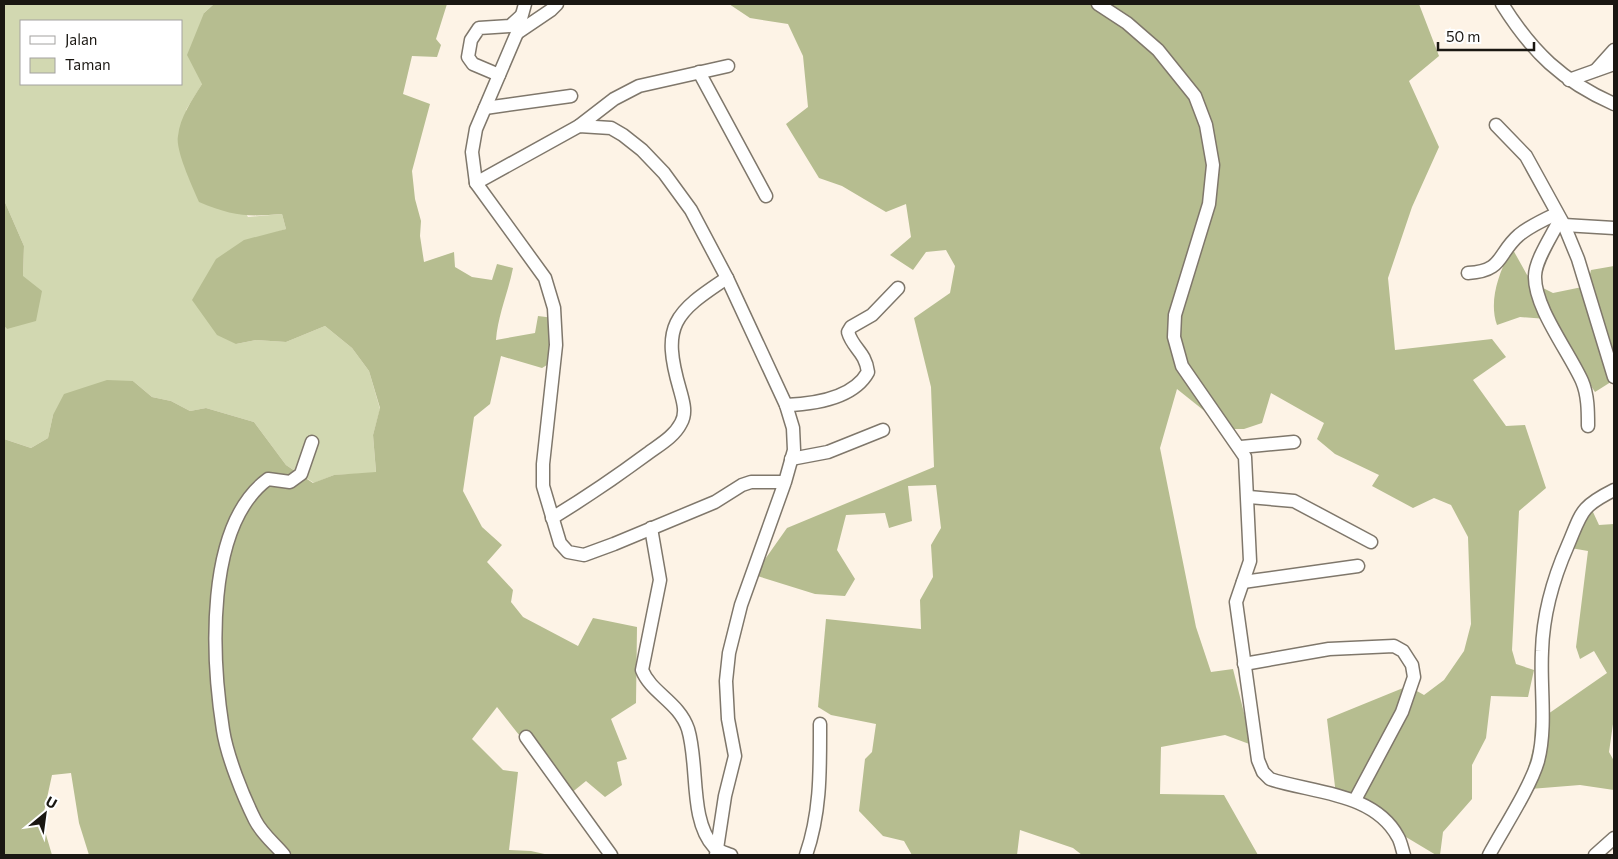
<svg xmlns="http://www.w3.org/2000/svg" width="1618" height="859" viewBox="0 0 1618 859" font-family="Commissioner,sans-serif">
	<rect width="100%" height="100%" fill="#fdf3e6"/>
	<!-- green -->
	<path fill="#d2d8b1" fill-rule="evenodd" d="M4,4H214L204,13L202,84L186,110L248,217L282,214L286,229L268,235L236,344L256,340L286,342L325,326L352,348L369,371L380,409L373,435L376,473L334,475L314,483L286,465L254,422L206,408L190,411L171,401L152,397L133,381L53,415L48,438L31,448L4,439V326L7,329L23,276L24,246L4,200ZM21,21H181V84H21Z"/>
	<!-- forest -->
	<g fill="#b6bd90">
		<path d="M214,4H447L436,39L441,45L437,57L412,56L403,94L430,104L412,171L415,199L421,221L420,236L424,262L454,252L455,267L472,277L492,280L497,264L513,268C508,293 498,315 496,340L535,333L538,316L554,318L549,340L552,362L542,368L501,356L490,404L474,417L463,491L482,527L502,545L487,562L513,590L511,602L523,617L578,646L593,618L637,627L636,703L611,719L627,759L617,762L622,785L605,797L586,781L570,794L538,759L497,707L472,739L503,770L518,772L509,850L531,851L549,855H89L79,823L71,773L52,775L42,821L52,855H4V439L31,448L48,438L53,415L64,394L107,380L133,381L152,397L171,401L190,411L206,408L254,422L286,465L313,483L334,475L376,472L373,435L380,408L369,371L352,348L325,326L286,342L256,340L236,344L217,335L192,300L216,259L244,240L286,229L282,214C247,217 232,216 199,202C193,188 175,150 178,136C180,117 192,100 202,84L187,55L204,13Z"/>
		<path d="M729,4H1419L1439,56L1409,81L1439,147L1412,207L1388,278L1395,350L1492,339L1506,357L1473,380L1506,426L1525,425L1546,488L1519,511L1512,650L1516,664L1534,670L1528,697L1491,696L1486,738L1472,765V799L1443,832L1440,855H1436L1336,795L1327,719L1408,686L1424,695L1444,680L1464,651L1471,624L1468,537L1451,505L1434,498L1413,508L1372,486L1379,475L1335,454L1317,439L1324,423L1271,393L1262,423L1244,429H1227L1177,389L1160,448L1196,627L1211,672L1233,669L1252,745L1225,735L1161,747L1160,794L1224,795L1258,855H1082L1073,848L1020,830L1017,855H912L904,841L883,836L859,811L865,759L872,752L876,724L831,715L818,707L826,619L921,629L920,600L933,577L931,545L941,528L936,485L908,486L912,521L889,528L885,513L846,515L837,550L855,579L845,596L815,594L754,575L787,528L934,467L931,387L914,318L950,293L955,266L946,250L926,252L913,270L890,255L911,237L906,204L886,212L842,186L819,178L786,124L808,107L803,56L788,24L750,18Z"/>
		<path d="M4,200L24,246L23,276L42,291L36,321L7,329L4,326Z"/>
		<path d="M1512,248L1531,282L1553,293L1587,286L1591,270L1614,266V380L1595,392L1547,319L1520,317L1497,325C1488,300 1500,270 1512,248Z"/>
		<path d="M1587,499L1599,525L1614,524V717L1609,752L1614,761V790L1580,785L1530,789L1525,779L1534,745L1535,723L1607,673L1594,651L1580,659L1576,647L1588,551L1565,547L1575,512Z"/>
	</g>
	<g fill="none" stroke-linecap="round" stroke-linejoin="round">
		<!-- minor casing -->
		<g stroke="#7f776b" stroke-width="15">
			<g id="minor">
				<path d="M1098,4L1127,23L1158,50L1195,96L1206,125L1213,165L1209,204L1175,315L1174,337L1182,366L1245,457L1250,561L1236,602L1258,760L1263,772L1270,779C1312,793 1374,792 1398,837C1401,842 1402,849 1404,855"/>
				<path d="M1502,4C1532,52 1562,81 1614,104"/>
				<path d="M517,33L551,10L557,4"/>
				<path d="M1596,70L1614,50"/>
				<path d="M699,72L766,196"/>
				<path d="M499,75L473,64L468,57L471,40L479,28L510,26L521,16"/>
				<path d="M1569,80L1614,64"/>
				<path d="M485,108L571,96"/>
				<path d="M1496,125L1526,156L1564,225L1578,259L1614,377"/>
				<path d="M579,126L614,99L639,86L728,66"/>
				<path d="M476,183L472,152L476,129L517,33L525,4"/>
				<path d="M1560,219C1553,234 1535,260 1535,276C1534,307 1569,352 1582,381C1588,395 1588,411 1588,426"/>
				<path d="M1564,225L1614,228"/>
				<path d="M1468,273C1504,271 1497,254 1519,235C1530,226 1543,220 1556,214"/>
				<path d="M786,405C814,404 853,399 868,372C865,351 853,349 848,332L851,327L872,315L898,288"/>
				<path d="M1241,447L1294,442"/>
				<path d="M791,459L828,452L883,430"/>
				<path d="M1249,497L1294,501L1371,542"/>
				<path d="M552,518C585,498 616,477 647,454C659,445 674,437 681,423C687,413 683,401 680,390C661,325 674,313 727,278"/>
				<path d="M651,528L660,580L642,670C651,693 679,702 688,729C699,765 689,820 714,847C718,851 726,853 731,855"/>
				<path d="M1243,582L1358,566"/>
				<path d="M1244,664L1329,649L1394,646L1403,651L1412,665L1414,677L1402,712L1355,800"/>
				<path d="M526,737L611,855"/>
				<path d="M284,855C274,843 262,834 255,820C243,796 227,756 223,730C212,660 204,526 268,479L290,482L301,474L312,442"/>
				<path d="M716,855L725,796L735,756L728,719L726,681L729,653L741,605L785,482L794,450L793,428L786,405L727,278L691,210L664,173L642,150L623,135L611,128L579,126L476,183L545,278L554,308L556,345L543,464V486L560,543L568,552L584,555L614,544L715,502L742,485L751,482H785"/>
				<path d="M806,855C821,812 820,769 820,724"/>
				<path d="M1489,855C1503,829 1530,788 1538,761C1547,726 1540,687 1542,651C1543,614 1553,579 1568,545C1582,512 1580,507 1614,490"/>
				<path d="M1595,855L1614,838"/>
			</g>
		</g>
		<!-- minor -->
		<use href="#minor" stroke="#fff" stroke-width="12"/>
	</g>
	<!-- border -->
	<rect width="1618" height="859" fill="none" stroke="#1a1712" stroke-width="10"/>
	<!-- legend -->
	<rect x="20" y="20" width="162" height="65" fill="#ffffff" stroke="#a3a2a0"/>
	<rect x="30" y="36" width="25" height="8" fill="#ffffff" stroke="#a3a2a0"/>
	<text x="65" y="45" font-size="15" fill="#1a1712">Jalan</text>
	<rect x="30" y="58" width="25" height="15" fill="#d2d8b1" stroke="#a3a2a0"/>
	<text x="65" y="70" font-size="15" fill="#1a1712">Taman</text>
	<!-- north arrow -->
	<g transform="translate(45 814) rotate(29)" stroke="#ffffff" stroke-width="4" paint-order="stroke">
	<path d="M0-4L9 19L0 12L-9 19Z" fill="#1a1712"/>
	<text y="-8" font-size="14" font-weight="bold" text-anchor="middle" fill="#1a1712">U</text>
	</g>
	<!-- scale -->
	<path d="M1438 42v8h96v-8" fill="none" stroke="#1a1712" stroke-width="2.5"/>
	<text x="1446" y="42" font-size="15" fill="#1a1712" stroke="#ffffff" stroke-width="4" paint-order="stroke">50 m</text>
</svg>
